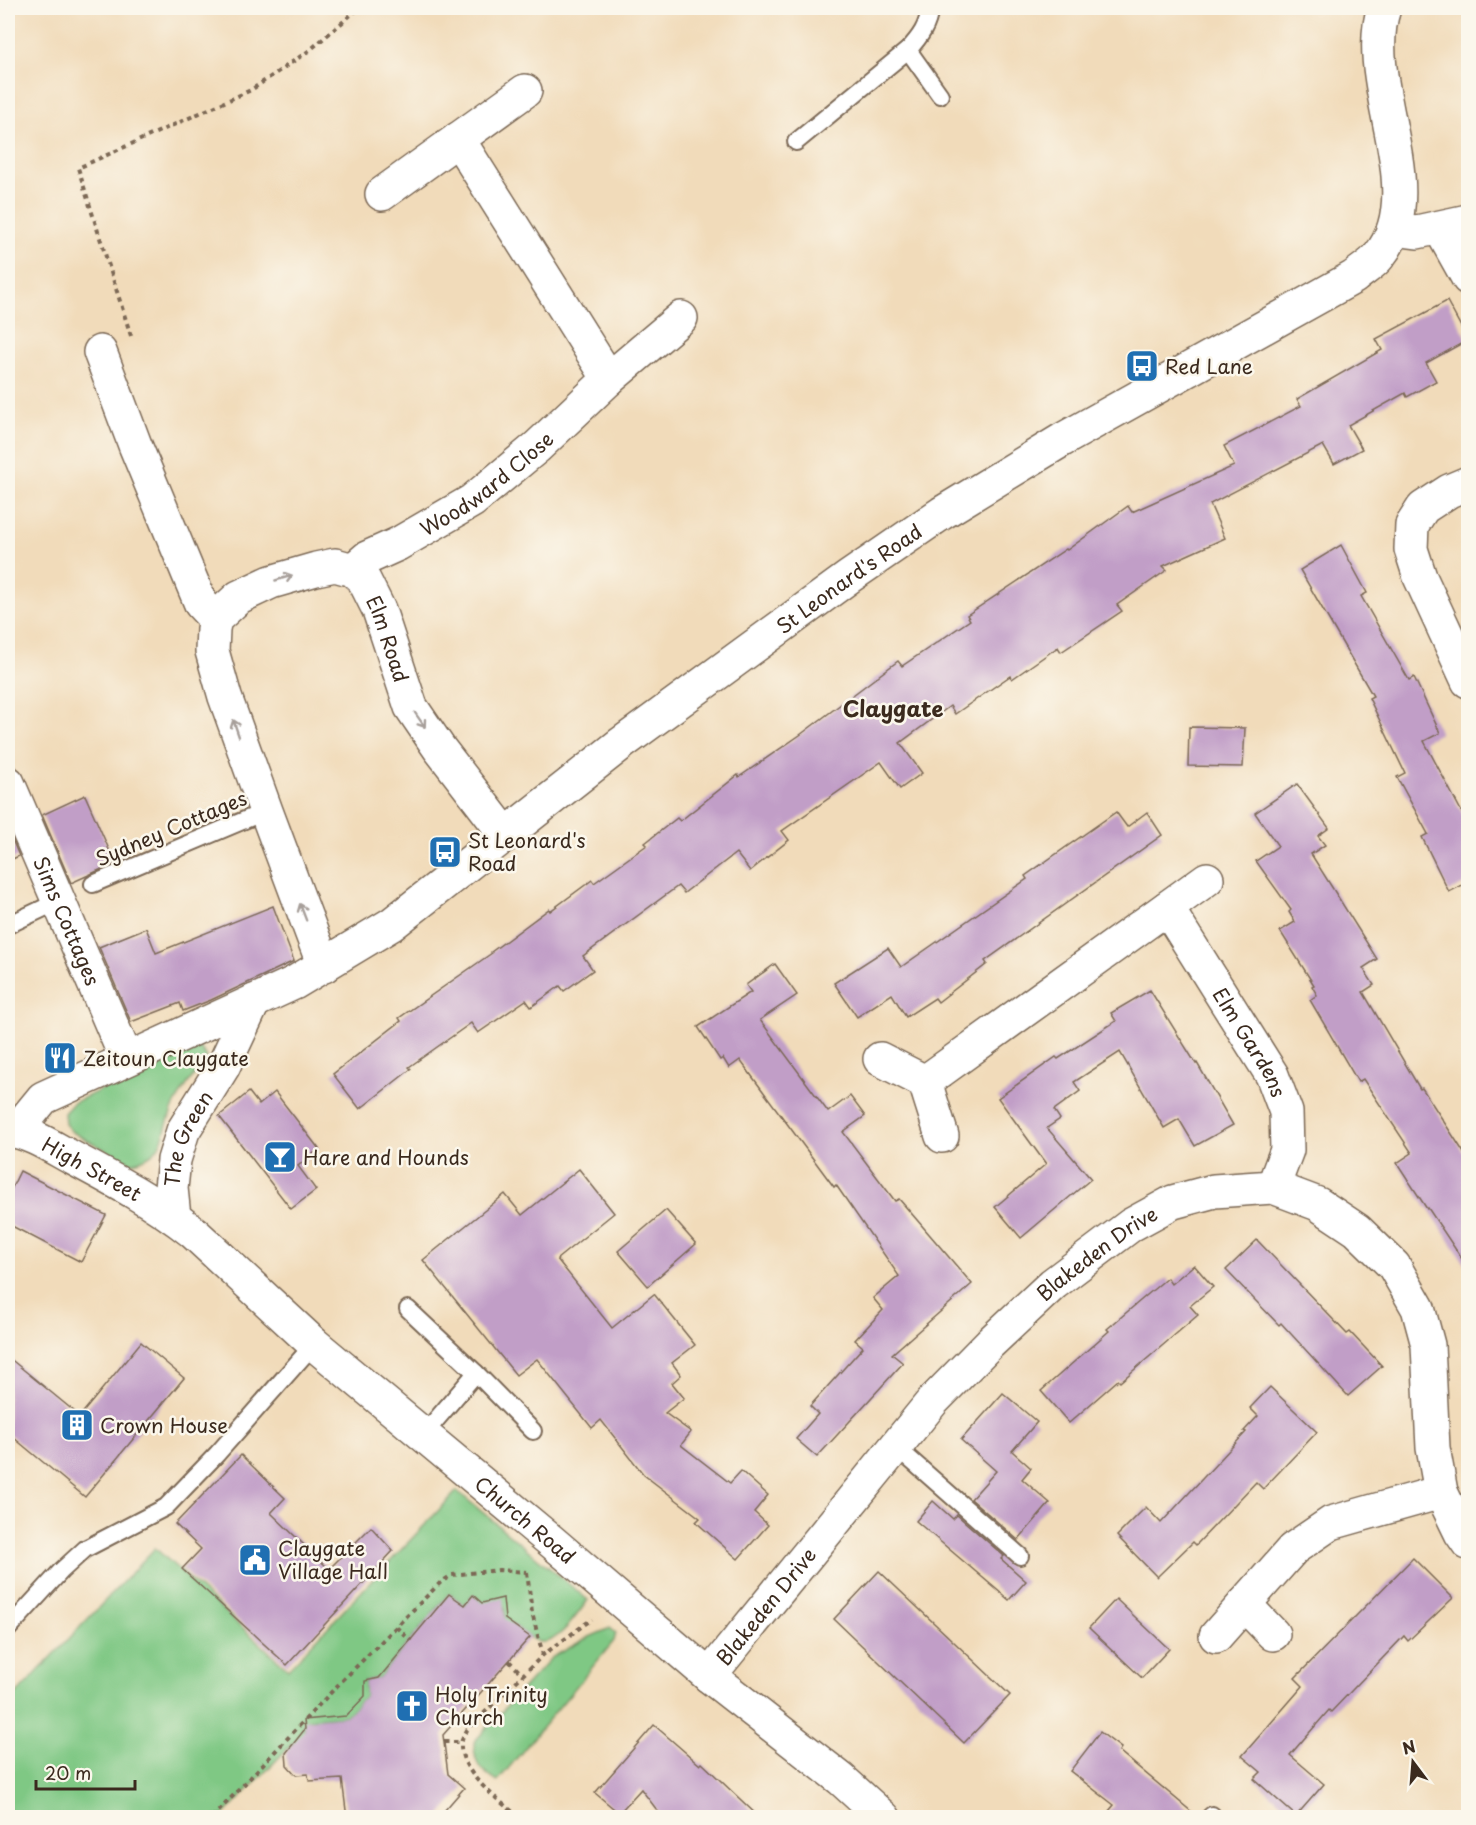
<svg xmlns="http://www.w3.org/2000/svg" width="1476" height="1825" viewBox="0 0 1476 1825" font-family="'Playpen Sans',sans-serif">
	<rect width="100%" height="100%" fill="#fbf7ec"/>
	<filter id="ink" filterUnits="userSpaceOnUse"><feTurbulence type="fractalNoise" baseFrequency=".0167" numOctaves="2"/><feDisplacementMap in="SourceGraphic" scale="12" xChannelSelector="R" yChannelSelector="G"/><feConvolveMatrix kernelMatrix="1 2 1 2 8 2 1 2 1" color-interpolation-filters="sRGB"/></filter>
	<filter id="wash" filterUnits="userSpaceOnUse"><feTurbulence type="fractalNoise" baseFrequency=".008" numOctaves="4" result="noise"/><feDisplacementMap in="SourceGraphic" scale="24" xChannelSelector="R" yChannelSelector="G"/><feGaussianBlur stdDeviation="1.35" result="paint"/><feColorMatrix in="noise" values="0 0 0 0 0 0 0 0 0 0 0 0 0 0 0 0 0 1.4 0 .05"/><feComposite in="paint" operator="in"/></filter>
	<g filter="url(#wash)">
		<rect width="100%" height="100%" fill="#f1dbba"/>
		<!-- green -->
		<g fill="#7fc884" stroke="#5d7951" stroke-width="1.5">
			<path d="M197,1044L207,1057C197,1072 184,1087 175,1104C160,1132 169,1155 130,1163L72,1132L65,1124L64,1113L73,1103Z"/>
			<path d="M457,1491L588,1600C578,1613 558,1645 540,1642C531,1641 519,1629 512,1624L505,1631L498,1625L505,1617L504,1606L484,1605L473,1595L465,1605L449,1594L379,1678L365,1681V1696L346,1716L310,1719L304,1724L306,1742L293,1743L222,1817H8V1703L155,1548L288,1669Z"/>
			<path d="M610,1628L616,1633L614,1641L497,1782C480,1769 474,1766 474,1742L551,1658L585,1639Z"/>
		</g>
		<g id="blocks">
			<!-- building -->
			<g fill="#c19ec7">
				<path d="M1447,301L1468,340L1426,363L1436,381L1407,397L1405,393L1348,425L1362,449L1334,464L1323,445L1210,504L1225,538L1163,566L1167,570L1117,605L1122,611L1061,652L1058,647L1012,679L1010,676L955,714L950,706L900,743L922,773L900,789L881,762L782,831L789,840L750,871L736,853L684,893L678,886L583,956L593,970L564,991L560,986L531,1007L526,1000L478,1033L471,1023L409,1067L411,1069L360,1109L333,1074L401,1021L399,1018L492,953L491,952L549,909L550,911L592,880L594,883L647,845L645,843L677,818L680,821L738,775L739,777L800,735L898,661L902,666L970,620L967,615L1066,549L1067,550L1128,506L1132,512L1234,466L1224,446L1301,406L1297,399L1382,350L1376,339Z"/>
				<path d="M1341,545L1367,593L1361,596L1409,680L1414,677L1440,733L1424,741L1468,824V882L1449,892L1422,837L1428,834L1397,777L1405,773L1369,698L1373,696L1300,570Z"/>
				<path d="M1189,727L1245,728L1243,767L1188,766Z"/>
				<path d="M1297,784L1329,828L1318,836L1325,845L1311,854L1377,959L1363,968L1374,985L1363,992L1420,1089L1422,1088L1468,1159V1268L1428,1208L1427,1209L1397,1163L1412,1153L1363,1079L1358,1082L1310,1000L1317,995L1312,986L1314,985L1280,931L1295,922L1289,912L1291,910L1256,861L1278,846L1255,813Z"/>
				<path d="M85,795L115,863L71,883L42,815Z"/>
				<path d="M1116,812L1127,827L1147,812L1162,835L985,961L987,964L938,1002L935,998L906,1017L892,994L857,1017L834,983L888,948L901,967L1027,879L1025,876Z"/>
				<path d="M8,830L19,856L8,861Z"/>
				<path d="M273,906L294,961L211,1000L183,1011L180,1003L131,1022L99,947L146,928L156,953Z"/>
				<path d="M775,964L797,995L760,1020L828,1112L850,1096L865,1116L843,1132L895,1201L899,1199L972,1284L892,1354L903,1363L817,1457L796,1439L818,1414L810,1406L863,1347L855,1340L883,1310L873,1298L899,1276L836,1185L834,1187L740,1060L729,1068L723,1058L720,1060L698,1027L751,992L746,985Z"/>
				<path d="M1150,990L1196,1064L1197,1063L1233,1125L1195,1146L1179,1119L1164,1128L1120,1052L1074,1082L1080,1091L1054,1110L1060,1119L1047,1128L1091,1179L1021,1238L995,1207L1046,1164L998,1098L1056,1057L1058,1059L1116,1021L1111,1013Z"/>
				<path d="M249,1092L259,1105L275,1092L319,1149L298,1166L316,1190L291,1209L219,1116Z"/>
				<path d="M579,1169L614,1213L557,1259L612,1328L654,1294L695,1345L672,1363L681,1375L672,1383L684,1398L665,1413L691,1432L681,1445L730,1483L741,1471L768,1495L754,1512L768,1525L738,1559L696,1522L700,1518L644,1475L601,1420L592,1428L537,1359L516,1375L423,1260L505,1194L522,1215Z"/>
				<path d="M20,1171L106,1215L81,1262L8,1224V1196Z"/>
				<path d="M666,1210L696,1244L648,1286L618,1251Z"/>
				<path d="M1257,1240L1347,1334L1350,1332L1382,1366L1348,1396L1281,1323L1279,1325L1226,1270Z"/>
				<path d="M1194,1265L1213,1287L1190,1306L1198,1315L1120,1382L1118,1380L1069,1423L1041,1391L1109,1331L1107,1329L1167,1278L1171,1284Z"/>
				<path d="M141,1342L184,1378L85,1497L8,1433V1357L80,1416Z"/>
				<path d="M1270,1387L1317,1432L1263,1489L1256,1482L1196,1545L1193,1542L1157,1577L1117,1536L1146,1507L1161,1523L1246,1432L1244,1431L1258,1416L1250,1408Z"/>
				<path d="M1003,1393L1037,1422L1012,1451L1031,1468L1022,1479L1050,1503L1018,1540L971,1499L996,1471L961,1440Z"/>
				<path d="M241,1455L285,1498L271,1513L329,1569L371,1527L393,1551L287,1665L182,1569L201,1549L175,1524Z"/>
				<path d="M933,1501L953,1519L957,1515L1004,1556L1001,1559L1026,1581L1009,1600L916,1521Z"/>
				<path d="M1413,1558L1453,1598L1408,1641L1404,1636L1331,1712L1329,1710L1290,1755L1324,1784L1296,1816L1254,1779L1261,1772L1242,1756L1303,1686L1295,1678Z"/>
				<path d="M879,1571L1010,1695L964,1743L834,1619Z"/>
				<path d="M449,1594L465,1605L473,1595L482,1603L503,1598L505,1619L530,1637L443,1735L448,1774L464,1788L438,1818H347L342,1779L309,1781L308,1774L296,1775L287,1765L286,1753L305,1729L304,1720L346,1716L365,1696V1681L379,1678Z"/>
				<path d="M1116,1599L1169,1649L1142,1678L1089,1628Z"/>
				<path d="M654,1725L700,1765L702,1763L760,1818H663L641,1789L619,1813L595,1793Z"/>
				<path d="M1100,1732L1121,1748L1119,1751L1199,1818H1103L1114,1805L1070,1771Z"/>
			</g>
		</g>
	</g>
	<g filter="url(#ink)">
		<use href="#blocks" fill-opacity="0" stroke="#7b6855" stroke-width="1.5"/>
		<g fill="none" stroke-linecap="round" stroke-linejoin="round">
			<!-- lane casing -->
			<g stroke="#7b6855" stroke-width="20">
				<g id="lane">
					<path d="M930,8C928,26 920,37 908,50L940,95"/>
					<path d="M796,142L908,50"/>
					<path d="M93,884L266,811"/>
					<path d="M8,925L59,901"/>
					<path d="M408,1309L476,1373L424,1434"/>
					<path d="M476,1373L533,1431"/>
					<path d="M895,1446L1020,1556"/>
					<path d="M8,1629L61,1571L85,1549L166,1507L217,1454L314,1344"/>
					<path d="M1209,1818L1212,1815"/>
				</g>
			</g>
			<!-- street casing -->
			<g stroke="#7b6855" stroke-width="36">
				<g id="street">
					<path d="M458,139L609,379"/>
					<path d="M382,194L525,91"/>
					<path d="M1440,228L1468,278"/>
					<path d="M100,352L135,445L201,604L215,619"/>
					<path d="M1468,483L1449,491L1423,508L1412,525L1411,549L1420,577L1468,681"/>
					<path id="s1" d="M353,570L367,558L398,544L472,501L537,447L609,379L681,318"/>
					<path id="s2" d="M8,783L126,1058"/>
					<path id="s3" d="M1167,908L1272,1075L1286,1112L1287,1150L1273,1187"/>
					<path id="s4" d="M324,966L266,811L225,697L212,651L213,629L215,619L239,597L271,582L316,569L335,565L353,570L364,580L379,610L411,707L439,748L506,835"/>
					<path d="M880,1059L925,1082L942,1136"/>
					<path d="M925,1082L1207,879"/>
					<path d="M1244,1604L1273,1634"/>
					<path d="M1216,1636L1293,1549L1331,1523L1441,1492"/>
					<path id="s5" d="M709,1676L932,1402L990,1343L1053,1284L1131,1225L1173,1202L1214,1191L1273,1187L1318,1204L1357,1230L1394,1266L1418,1308L1428,1345L1433,1448L1441,1492L1461,1533L1468,1543"/>
				</g>
			</g>
			<!-- secondary casing -->
			<g stroke="#7b6855" stroke-width="36">
				<g id="secondary">
					<path d="M1394,229L1417,232L1468,221"/>
					<path id="s6" d="M8,1130C28,1132 49,1145 67,1155C110,1178 154,1201 193,1232L314,1344L551,1541L709,1676L841,1779L884,1818"/>
					<path id="s7" d="M16,1131L43,1098L294,983L392,924L622,743L849,577L942,513L1062,440L1354,277C1362,270 1373,264 1379,256C1432,191 1359,82 1384,8"/>
					<path id="s8" d="M174,1217L171,1188L174,1160L183,1131L223,1067L254,1001"/>
				</g>
			</g>
			<!-- path -->
			<g stroke="#7b6855" stroke-width="4" stroke-dasharray="4.5 4.5" stroke-linecap="butt">
				<path d="M131,336L78,168L251,90L310,50L359,8"/>
				<path d="M527,1572L532,1613L543,1655"/>
				<path d="M396,1627L411,1641"/>
				<path d="M509,1661L523,1675"/>
				<path d="M444,1742H461"/>
				<path d="M519,1817C499,1800 459,1773 461,1743C462,1739 465,1734 467,1730L543,1655L592,1619"/>
				<path d="M212,1818L336,1687L440,1583L452,1575L499,1570L527,1572"/>
			</g>
			<!-- lane -->
			<use href="#lane" stroke="#fff" stroke-width="16"/>
			<!-- street -->
			<use href="#street" stroke="#fff" stroke-width="33"/>
			<!-- secondary -->
			<use href="#secondary" stroke="#fff" stroke-width="33"/>
		</g>
		<!-- one-way arrows -->
		<defs><path id="oneway-shaft" d="M-6 0H5M1.5-3L5.5 0L1.5 3" fill="none" stroke-width="1.6" stroke-linecap="round" stroke-linejoin="round" transform="scale(1.5)"/></defs>
		<g stroke="#a79f9a">
			<use href="#oneway-shaft" transform="translate(284 578) rotate(-16)"/>
			<use href="#oneway-shaft" transform="translate(420 720) rotate(55)"/>
			<use href="#oneway-shaft" transform="translate(236 728) rotate(-109)"/>
			<use href="#oneway-shaft" transform="translate(303 912) rotate(-111)"/>
		</g>
	</g>
	<!-- icons -->
	<defs>
		<g id="bus-square" transform="scale(1.725)"><rect x="-9" y="-9" width="18" height="18" rx="4" fill="#1f6fb2" stroke="#fbf7ec"/><path d="M-5-6H5V4H4V6H2V4H-2V6H-4V4H-5ZM-3.5-4V0h7V-4ZM-3.5 1.2v1.5H-2V1.2ZM2 1.2v1.5H3.5V1.2Z" fill="#fff"/></g>
		<g id="restaurant-square" transform="scale(1.725)"><rect x="-9" y="-9" width="18" height="18" rx="4" fill="#1f6fb2" stroke="#fbf7ec"/><path d="M-5-6h1v4h1v-4h1v4h1v-4h1v5L-1.5 .5V6h-2V.5L-5-1ZM5-6V6H3V1.5H1.5Q1.5-4 5-6Z" fill="#fff"/></g>
		<g id="bar-square" transform="scale(1.725)"><rect x="-9" y="-9" width="18" height="18" rx="4" fill="#1f6fb2" stroke="#fbf7ec"/><path d="M-6-5H6L.8 .8V4.5H3.5V6h-7V4.5H-.8V.8Z" fill="#fff"/></g>
		<g id="building-square" transform="scale(1.725)"><rect x="-9" y="-9" width="18" height="18" rx="4" fill="#1f6fb2" stroke="#fbf7ec"/><path d="M-4-6H4V6H1V3H-1V6H-4ZM-2.5-4.3h1.7v1.8h-1.7ZM.8-4.3h1.7v1.8H.8ZM-2.5-1h1.7V.8h-1.7ZM.8-1h1.7V.8H.8Z" fill="#fff"/></g>
		<g id="civic-square" transform="scale(1.725)"><rect x="-9" y="-9" width="18" height="18" rx="4" fill="#1f6fb2" stroke="#fbf7ec"/><path d="M-.6-6.5H3V-4.5H.6V-3L4-1V1h2V6H-6V1h2V-1L-.6-3ZM-1.2 2.5V6h2.4V2.5Z" fill="#fff"/></g>
		<g id="church-square" transform="scale(1.725)"><rect x="-9" y="-9" width="18" height="18" rx="4" fill="#1f6fb2" stroke="#fbf7ec"/><path d="M-1.2-6h2.4v3.5h3.3v2.4h-3.3V6h-2.4V-.1h-3.3v-2.4h3.3Z" fill="#fff"/></g>
	</defs>
	<g fill-rule="evenodd">
		<use href="#bus-square" x="1142" y="366"/>
		<use href="#bus-square" x="445" y="852"/>
		<use href="#restaurant-square" x="60" y="1058"/>
		<use href="#bar-square" x="280" y="1157"/>
		<use href="#building-square" x="77" y="1425"/>
		<use href="#civic-square" x="255" y="1560"/>
		<use href="#church-square" x="412" y="1706"/>
	</g>
	<g text-anchor="middle" dominant-baseline="central" stroke-width="5" stroke-linejoin="round" paint-order="stroke">
		<!-- poi labels -->
		<g font-size="20" fill="#3b2a1e" stroke="#fbf7ec" text-anchor="start">
			<text x="1165" y="366">Red Lane</text>
			<text x="468" y="840">St Leonard's<tspan x="468" dy="23">Road</tspan></text>
			<text x="83" y="1058">Zeitoun Claygate</text>
			<text x="303" y="1157">Hare and Hounds</text>
			<text x="100" y="1425">Crown House</text>
			<text x="278" y="1548">Claygate<tspan x="278" dy="23">Village Hall</tspan></text>
			<text x="435" y="1694">Holy Trinity<tspan x="435" dy="23">Church</tspan></text>
		</g>
		<!-- street labels -->
		<g font-size="20" fill="#3b2a1e" stroke="#fbf7ec">
			<text stroke="none"><textPath href="#s1" startOffset="160">Woodward Close</textPath></text>
			<text stroke="none"><textPath href="#s7" startOffset="1006">St Leonard's Road</textPath></text>
			<text stroke="none"><textPath href="#s4" startOffset="598">Elm Road</textPath></text>
			<text transform="translate(171 828) rotate(-23)">Sydney Cottages</text>
			<text stroke="none"><textPath href="#s2" startOffset="150">Sims Cottages</textPath></text>
			<text stroke="none"><textPath href="#s3" startOffset="158">Elm Gardens</textPath></text>
			<text stroke="none"><textPath href="#s8" startOffset="82">The Green</textPath></text>
			<text stroke="none"><textPath href="#s6" startOffset="93">High Street</textPath></text>
			<text stroke="none"><textPath href="#s5" startOffset="576">Blakeden Drive</textPath></text>
			<text stroke="none"><textPath href="#s6" startOffset="652">Church Road</textPath></text>
			<text stroke="none"><textPath href="#s5" startOffset="90">Blakeden Drive</textPath></text>
		</g>
		<!-- quarter labels -->
		<g font-size="22" font-weight="bold" fill="#3b2a1e" stroke="#fbf7ec">
			<text x="893" y="707">Claygate</text>
		</g>
	</g>
	<!-- margin -->
	<rect width="1476" height="1825" fill="none" stroke="#fbf7ec" stroke-width="30"/>
	<!-- north arrow -->
	<g transform="translate(1413 1762) rotate(344)" stroke="#fbf7ec" stroke-width="4.5" paint-order="stroke">
	<path d="M0-4.5L10 22L0 15L-10 22Z" fill="#3b2a1e"/>
	<text y="-9" font-size="16" font-weight="bold" text-anchor="middle" fill="#3b2a1e">N</text>
	</g>
	<!-- scale -->
	<path d="M36 1780v9h99v-9" fill="none" stroke="#3b2a1e" stroke-width="3"/>
	<text x="45" y="1780" font-size="18" fill="#3b2a1e" stroke="#fbf7ec" stroke-width="4.5" paint-order="stroke">20 m</text>
</svg>
